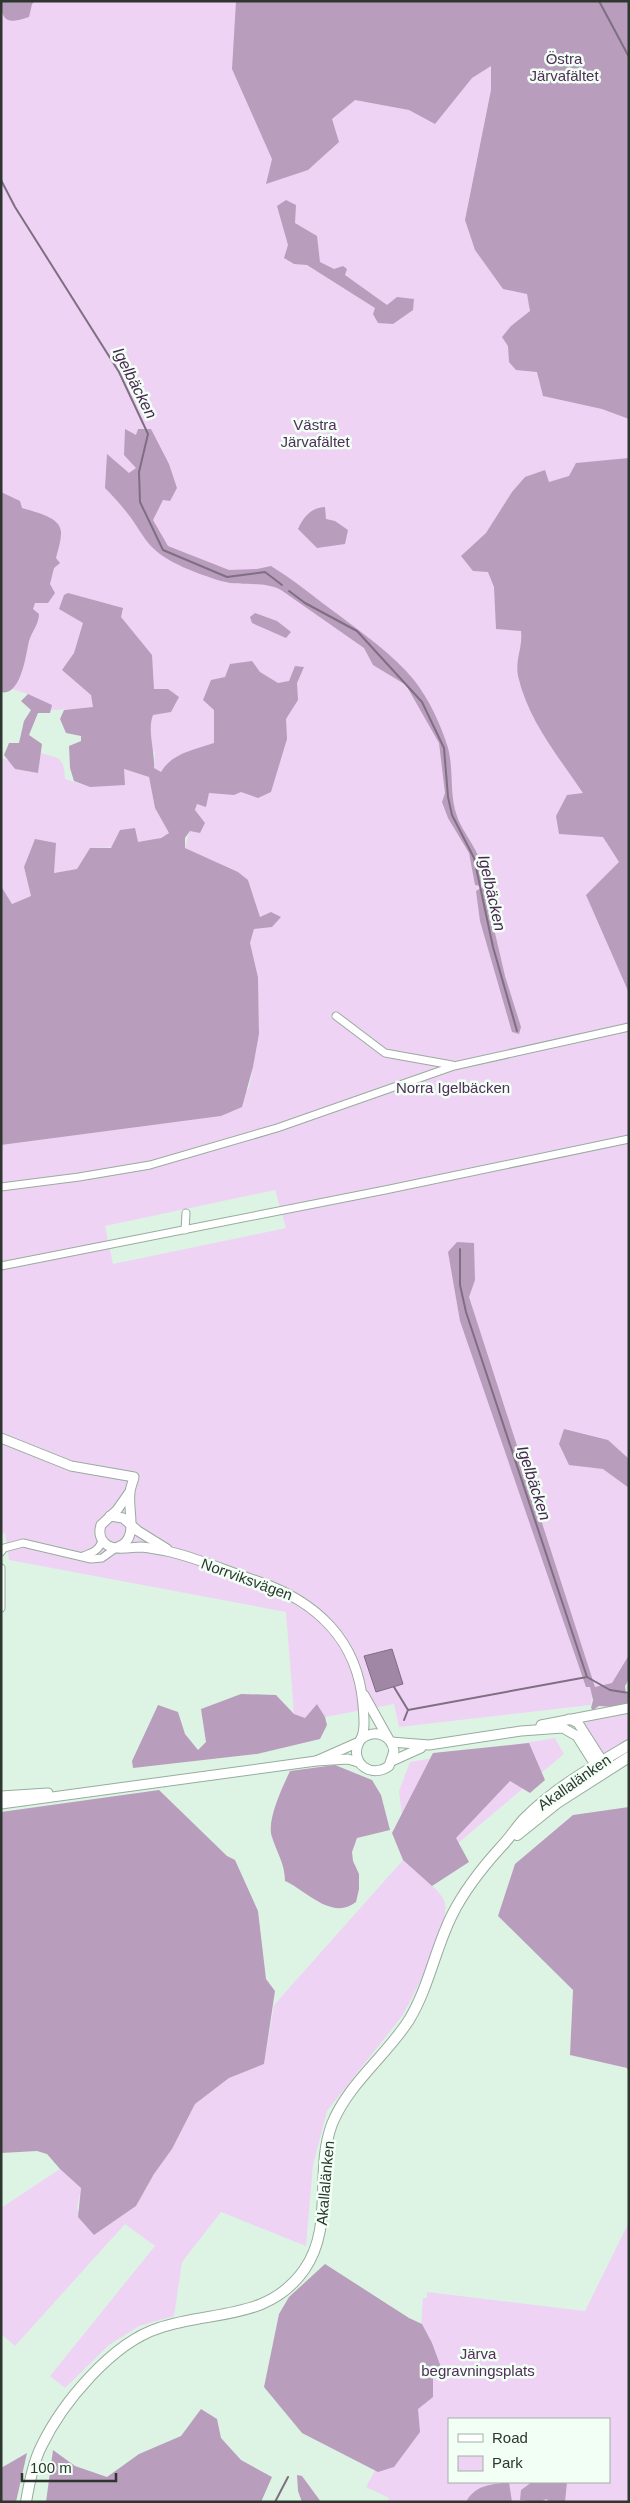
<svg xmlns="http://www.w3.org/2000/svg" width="630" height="2503" viewBox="0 0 630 2503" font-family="Arial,sans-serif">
	<rect width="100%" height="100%" fill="#ddf4e4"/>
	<!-- green -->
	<g fill="#efd3f4" fill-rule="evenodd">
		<path d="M1,1H629V1668L614,1695L592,1697L591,1705L399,1727L394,1704L325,1717L317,1704L305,1718L294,1714L286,1612L9,1560L5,1533L1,1534V1145L221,1116L249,1088L253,1067L259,1034L258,977L250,943L254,929L268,914L260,917L248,880L237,872L185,848L197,804L203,806L154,768L155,752L72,709L52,710L33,696L1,685ZM275,1190L286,1228L113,1264L105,1226Z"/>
		<path d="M40,753C60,758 64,757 65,779L90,787L124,769L149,777L155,808L169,833C151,845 112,848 90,848L77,869L54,873L24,867L31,896L12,904L1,886V758L10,761L15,769L38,773Z"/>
		<path d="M629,1711V1741L602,1754L580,1722Z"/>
		<path d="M555,1738L564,1754L420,1875C428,1883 439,1890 444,1900C453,1919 414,1996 403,2015L327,2111L313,2165L306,2246L221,2212L182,2262L174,2316L139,2326L109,2345L65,2388L50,2376L155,2246L125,2224L15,2346L1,2334V2208L60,2169L81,2188L77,2209L94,2235L136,2206L154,2174L172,2149L195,2104L229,2078L264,2064L274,2005L403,1860L420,1875L402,1815L399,1791L410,1762Z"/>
		<path d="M629,2222V2502H387L389,2498L366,2487L409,2407L419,2354L423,2298H427V2292L585,2311ZM449,2419H609V2482H449Z"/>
	</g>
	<!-- forest -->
	<g fill="#b99dbd">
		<path d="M1,1H35L32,4L29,17C10,23 1,24 1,1Z"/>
		<path d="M236,1H629V419L602,409L543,396L537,372L516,370L509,362L508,346L502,337L511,326L530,311L527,294L503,289L475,250L465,220L491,90V66L472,78L435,124L409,110L355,100L332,119L339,142L308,170L266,184L272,159L232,69Z"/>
		<path d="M286,200L296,205L295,223L317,236L320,262L334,269L343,266L347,269L345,275L387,305L397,297L414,299L413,310L393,324L378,323L373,314L375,308L307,265L294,264L284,258L288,245L277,206Z"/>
		<path d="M125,429L136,435L138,429H151L169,464L177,488L170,501L163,500L153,520L168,546L229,570L257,569L271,566C294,580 314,597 336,613C362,633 393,654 414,680C429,699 441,725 448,748C454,770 449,794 457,816C463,836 492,863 480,886L475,885L469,853L448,818L442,802L445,793L439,743L406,685L373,665L364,648L281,590C261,580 242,587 221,581C199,574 166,563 150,545C142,536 136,524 128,514C121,505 113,496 105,488L107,454L129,473L136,468L124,455Z"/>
		<path d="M629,458V993L586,895L619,862L603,837L559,834L556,816L567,795L583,793C558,756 528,720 518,676C515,660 523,647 521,631L496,629L494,587L488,572L473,571L461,556L486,533L512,492L525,477L545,470L549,482L569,476L576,463Z"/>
		<path d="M1,492L20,501L22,508C34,512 62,517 61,533C61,541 58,550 56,558L60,563L54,568L50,584L55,593L48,603H35L33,609L39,614C39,624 32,631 29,641C26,654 21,697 1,692Z"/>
		<path d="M325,507L326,519L335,521L348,530L345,544L317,548L298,529C304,516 311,508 325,507Z"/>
		<path d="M68,593L123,608L121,617L152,655L154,689H168L179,697L171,712L153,715C147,730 155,751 154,768L161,772C172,753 194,750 214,743V710L203,700L211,680L225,677L230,664L252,661L260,672L278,683L289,681L295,666L304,667L297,683L298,700L286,719L287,739L271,792L258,798L241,792L234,795L209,793L206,807L197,804L195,810L205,823L200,833L190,831L185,838V848L238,872L248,880L260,917L271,912L281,917L272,927L254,929L250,943L258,977L259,1034L253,1067L242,1107L221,1116L1,1145V886L12,904L31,896L24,867L35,839L56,843L54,873L77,869L90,848H111L120,830L135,828L138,842L161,838L169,833L155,808L149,777L124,769L125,785L90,787L74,781L70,768L69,746L81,741V736L66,733L60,719L64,710L93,707L91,695L62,670L74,653L83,623L59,609L64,595Z"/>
		<path d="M255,613L277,621L291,632L286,638L252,623L250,617Z"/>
		<path d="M28,694L52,705L50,713H38L29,735L42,744L38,773L15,769L4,755L9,743H19L24,721L31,710L21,701Z"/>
		<path d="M484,886L505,976L521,1027L519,1034L512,1032L480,921L476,891Z"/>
		<path d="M457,1242L474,1243L475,1280L469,1297L595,1687L612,1683L629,1655V1679L625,1686L626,1694H629V1703L614,1707L599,1706L593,1710L591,1708L593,1700L590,1687H586L460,1321L448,1252Z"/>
		<path d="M564,1429L608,1440L629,1459V1488L603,1469L569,1465L559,1444Z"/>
		<path d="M241,1694L276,1695L294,1714L305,1718L317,1704L325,1717L327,1725L320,1739L257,1754L133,1768L132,1761L158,1705L178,1712L185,1734L198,1750L206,1742L201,1709Z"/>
		<path d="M529,1743L545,1780L530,1793L510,1781L456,1838L469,1862L432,1886L403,1860L392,1833L433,1753Z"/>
		<path d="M335,1765L372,1780L381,1795L390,1830L357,1838L352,1852L353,1861L359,1874V1889L356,1902C332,1921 307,1891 285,1881C285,1864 277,1853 272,1837C266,1821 283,1786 290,1771Z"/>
		<path d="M159,1790L227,1856L235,1860L258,1911L266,1979L275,1991L264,2064L229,2078L195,2104L172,2149L154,2174L136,2206L94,2235L78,2217L81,2188L60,2169L47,2154L37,2151L1,2153V1812Z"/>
		<path d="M629,1807V2073L627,2068L570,2055L573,1990L498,1916L515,1864L573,1815Z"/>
		<path d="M325,2264L409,2318L422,2324L432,2343L442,2370L433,2379V2397L418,2409L420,2432L394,2467L378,2472L302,2433L264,2387L279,2314L289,2297Z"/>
		<path d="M201,2409L217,2419L221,2438L241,2460L272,2477L261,2502H46L53,2450L75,2466L107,2477L139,2454L181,2436Z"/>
		<path d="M27,2453L16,2502H1V2468Z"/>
		<path d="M297,2475L302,2476L321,2502H302L298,2491Z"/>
		<path d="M509,2482L512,2502H466C476,2484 491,2485 509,2482Z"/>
		<path d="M532,2482H567L565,2502H551L546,2499L541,2502L520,2500L521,2490Z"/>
	</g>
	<!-- water -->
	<path fill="#a187a6" stroke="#7e6f82" d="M392,1649L403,1684L376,1692L364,1656Z"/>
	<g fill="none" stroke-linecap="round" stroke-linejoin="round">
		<!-- stream -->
		<g stroke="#7e6f82" stroke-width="2">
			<path d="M599,1L629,57"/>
			<path d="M1,180L15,207L119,372L148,434L139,472L140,502L163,550L227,577L265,572L282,585"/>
			<path d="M289,591L305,603L357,631L422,702L444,748L448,797L452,815L474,858L493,947L517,1031"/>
			<path d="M460,1249V1285L466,1312L587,1677L610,1690L629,1693"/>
			<path d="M394,1687L408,1710L587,1677"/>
			<path d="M404,1720L408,1710"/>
			<path d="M275,2502L288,2477"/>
		</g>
		<!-- minor casing -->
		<g stroke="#97ac9d" stroke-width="9">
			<g id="minor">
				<path d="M336,1016L385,1053L452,1065"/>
				<path d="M1,1187L79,1177L150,1165L277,1128L454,1066L629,1027"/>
				<path d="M185,1230L186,1213"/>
				<path d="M1,1266L385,1190L629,1139"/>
				<path d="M1,1552L4,1548L23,1543L91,1559L102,1558L116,1548"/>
				<path d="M83,1556C92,1553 100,1550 102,1540"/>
				<path d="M1,1568V1608"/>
			</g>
		</g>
		<!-- tertiary casing -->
		<g stroke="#97ac9d" stroke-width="11">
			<g id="tertiary">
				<path d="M1,1438L71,1466L134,1477C133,1482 130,1488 130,1493C127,1510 140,1539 118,1547"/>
				<path d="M129,1493L117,1510L101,1525C98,1534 101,1543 111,1547C120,1550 132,1547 141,1547C151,1548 162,1550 171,1552C200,1559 229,1572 257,1581C316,1601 358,1640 363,1705C364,1717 366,1733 359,1742L316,1761"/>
				<path d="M110,1516L123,1518L138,1531L167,1549"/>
				<path d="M364,1695L388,1738"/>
				<path d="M569,1719L578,1723L608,1770"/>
				<path d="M541,1725L629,1708"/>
				<path d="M359,1742C349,1763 371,1779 389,1766L394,1751C391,1734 375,1729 361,1739"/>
				<path d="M391,1742L429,1745L521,1731L563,1728L577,1736L601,1774"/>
				<path d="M392,1761L421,1748"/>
				<path d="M1,1796L48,1793"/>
				<path d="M1,1804L316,1761L348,1759L358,1762"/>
			</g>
		</g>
		<!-- secondary casing -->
		<g stroke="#97ac9d" stroke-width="12">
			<g id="secondary">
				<path d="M517,1835L557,1803L629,1757"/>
				<path d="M26,2502C29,2484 33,2463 41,2447C62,2403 112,2343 159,2328C212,2310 268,2321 304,2270C335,2226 314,2172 332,2124C348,2084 386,2056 409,2020C429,1987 435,1949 452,1915C465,1889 481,1869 500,1848C509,1839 515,1829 523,1820C553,1789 592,1767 629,1745"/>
			</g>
		</g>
		<!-- minor -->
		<use href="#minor" stroke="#fff" stroke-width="7"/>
		<!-- tertiary -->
		<use href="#tertiary" stroke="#fff" stroke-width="9"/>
		<!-- secondary -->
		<use href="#secondary" stroke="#fff" stroke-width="10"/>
	</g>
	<g text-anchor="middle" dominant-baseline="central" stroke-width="5" stroke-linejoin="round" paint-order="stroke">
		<!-- park labels -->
		<g font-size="15" fill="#522e59" stroke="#f1fff5">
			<text x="564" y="58">Östra<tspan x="564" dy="17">Järvafältet</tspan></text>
			<text x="315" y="424">Västra<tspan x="315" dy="17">Järvafältet</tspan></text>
			<text x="453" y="1087">Norra Igelbäcken</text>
			<text x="478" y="2353">Järva<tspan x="478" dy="17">begravningsplats</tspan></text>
		</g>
		<!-- street labels -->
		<g font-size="15" fill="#2d362f" stroke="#f1fff5">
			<text transform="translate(247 1579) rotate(20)">Norrviksvägen</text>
			<text transform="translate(574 1782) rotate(-35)">Akallalänken</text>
			<text transform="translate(325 2183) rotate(-85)">Akallalänken</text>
		</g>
		<!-- water labels -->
		<g font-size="16" font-style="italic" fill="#4a2651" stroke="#f1fff5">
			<text transform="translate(135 383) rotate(63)">Igelbäcken</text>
			<text transform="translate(492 893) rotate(77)">Igelbäcken</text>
			<text transform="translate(534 1483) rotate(72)">Igelbäcken</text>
		</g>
	</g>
	<!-- border -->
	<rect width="630" height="2503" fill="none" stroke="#2d362f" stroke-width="5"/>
	<!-- legend -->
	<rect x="448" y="2418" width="162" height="65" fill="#f1fff5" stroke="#a3afa6"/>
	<rect x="458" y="2434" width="25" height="8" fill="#ffffff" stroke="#a3afa6"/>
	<text x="492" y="2443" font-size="15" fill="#2d362f">Road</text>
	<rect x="458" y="2456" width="25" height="15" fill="#efd3f4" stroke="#a3afa6"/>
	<text x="492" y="2468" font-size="15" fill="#2d362f">Park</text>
	<!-- scale -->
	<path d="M22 2473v8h94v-8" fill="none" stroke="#2d362f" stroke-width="2.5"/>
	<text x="30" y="2473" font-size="15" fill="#2d362f" stroke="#f1fff5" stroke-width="4" paint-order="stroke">100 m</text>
</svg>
